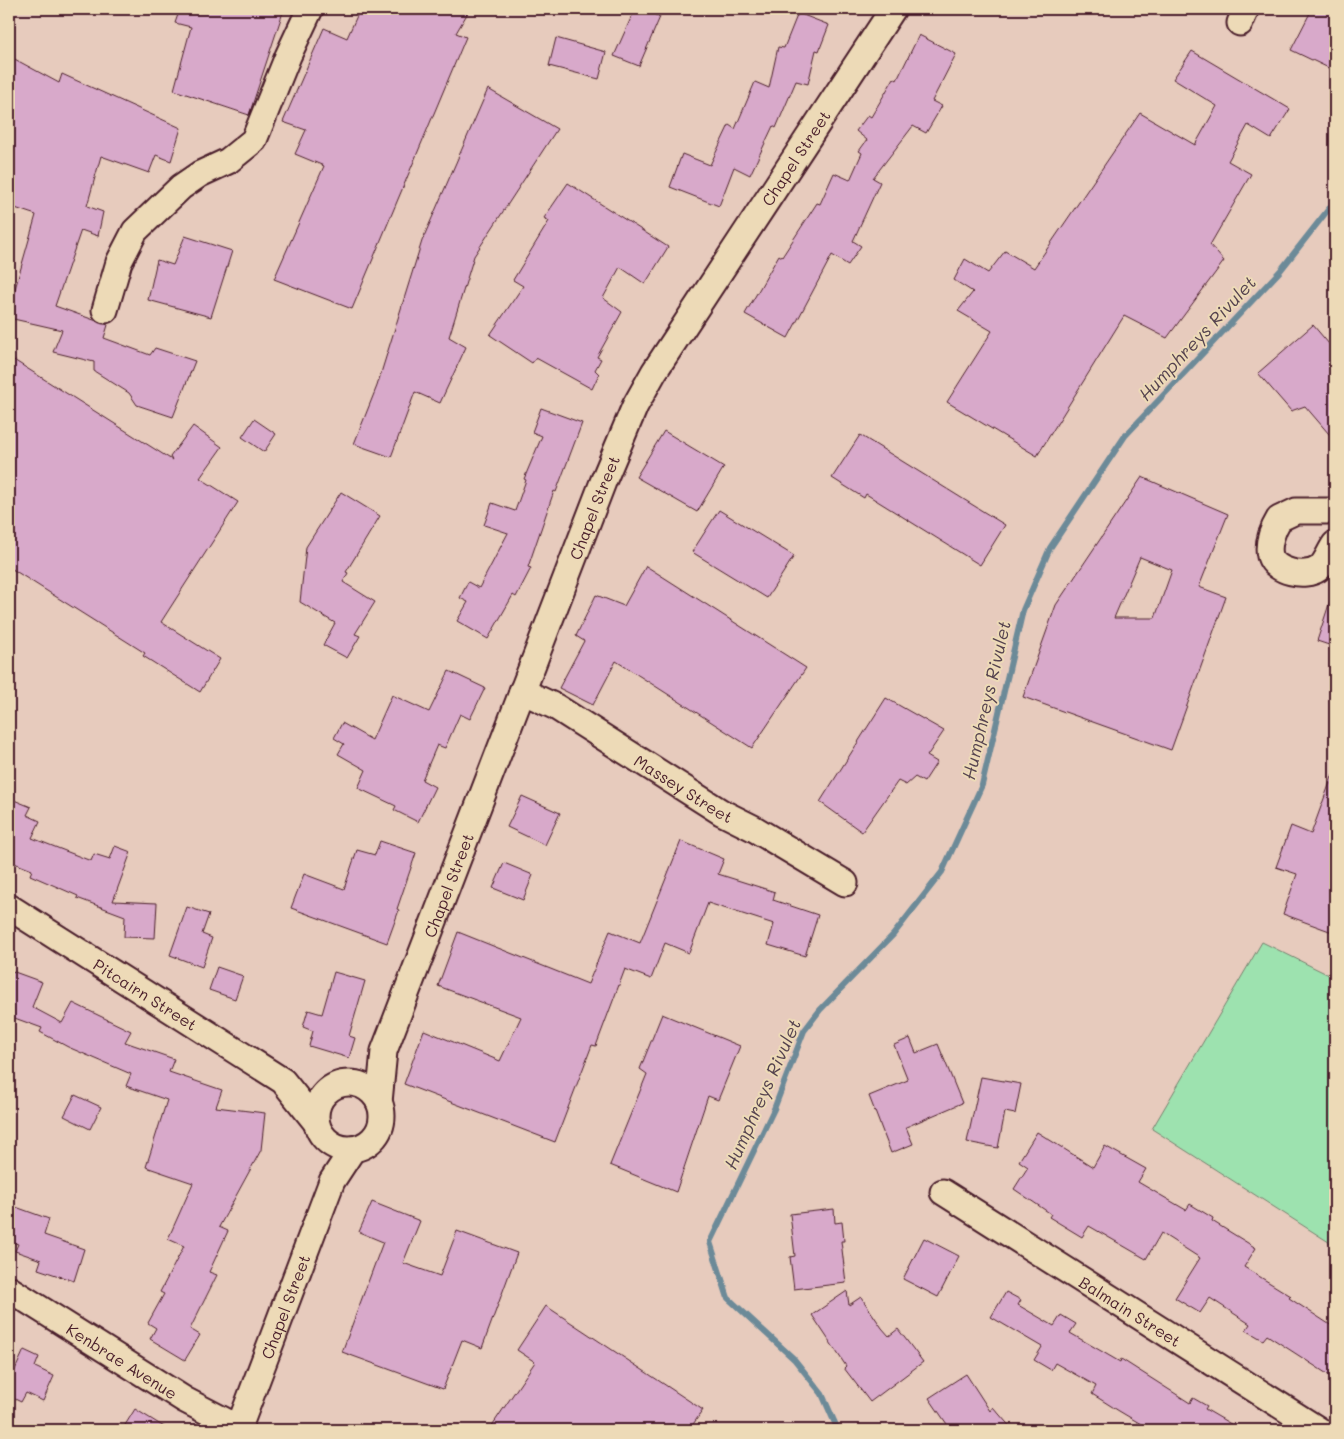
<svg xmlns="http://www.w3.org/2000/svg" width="1344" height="1439" viewBox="0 0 1344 1439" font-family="Mali,sans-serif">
	<rect width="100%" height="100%" fill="#e7cbbd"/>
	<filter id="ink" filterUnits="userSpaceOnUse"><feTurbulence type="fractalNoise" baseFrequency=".02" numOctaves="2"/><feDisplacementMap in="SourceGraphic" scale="10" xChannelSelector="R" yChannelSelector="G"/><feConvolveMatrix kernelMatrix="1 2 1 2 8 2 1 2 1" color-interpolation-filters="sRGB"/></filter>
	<g filter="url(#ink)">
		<!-- green -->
		<path fill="#9de2af" stroke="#74806d" d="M1262,942L1335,978V1246L1152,1129Z"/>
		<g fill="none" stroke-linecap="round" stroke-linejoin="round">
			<!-- stream -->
			<path stroke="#6c8a98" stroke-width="6" d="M838,1430L822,1394L794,1359L728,1298L710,1242L774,1109L804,1031L820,1010L893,935L942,872L982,785L1023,610L1050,548L1125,436L1280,271L1335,201"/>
		</g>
		<!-- building -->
		<g fill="#d8a9ca" stroke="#4a1f2b" fill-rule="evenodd">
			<path d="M180,9H284L249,115L174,90L191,27L175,23Z"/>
			<path d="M360,9H470L456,33L466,37L352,309L274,279L324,166L295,154L306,130L283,122L324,28L347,38Z"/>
			<path d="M635,9H642L660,17L639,66L614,56Z"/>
			<path d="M1312,9H1335V71L1291,50Z"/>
			<path d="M798,13L829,25L819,51L816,50L808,84L796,81L776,128L773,126L750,175L734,167L719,206L670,187L682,154L710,165L729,125L735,129L755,82L769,88L778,47L784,48Z"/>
			<path d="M919,35L956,54L932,101L942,106L926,133L913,126L873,178L880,182L853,241L861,246L848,265L832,255L788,338L745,314L779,255L782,257L817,203L820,204L834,173L850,180L862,153L859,151L867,140L856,131L868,115L871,117L894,78L897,80Z"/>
			<path d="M556,38L606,52L599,79L549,66Z"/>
			<path d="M1192,51L1290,109L1271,139L1248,125L1228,161L1251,174L1210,245L1224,261L1167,338L1124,316L1037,456L947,402L992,331L958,311L973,292L954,280L965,259L988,273L1005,251L1034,268L1140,113L1195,145L1217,106L1173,79Z"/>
			<path d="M9,56L59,83L62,74L181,128L171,161L156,155L149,173L101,156L87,206L103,212L98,236L81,230L55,306L108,325L104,338L150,355L155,348L195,361L173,417L137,405L129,393L94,371V362L53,352L62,330L9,318V310L36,215L9,206Z"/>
			<path d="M488,89L557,129L474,256L449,337L466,347L440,403L415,392L391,457L354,444L377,386L422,241Z"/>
			<path d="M568,183L668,247L645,284L620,267L603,298L622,312L597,357L601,359L595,370L599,374L592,389L536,358L532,363L490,335L523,286L513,280L549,221L544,218Z"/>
			<path d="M185,236L232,251L211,317L148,300L157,260L173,265Z"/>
			<path d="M1313,325L1335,351V441L1305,406L1291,411L1258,373Z"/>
			<path d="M9,357L172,460L170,457L193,426L222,447L200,478L238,502L161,622L220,659L200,692L143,656L145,653L9,567Z"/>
			<path d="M541,408L582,423L556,492L554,491L528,567L531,568L516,597L513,595L488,639L457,621L468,602L460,598L468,582L479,588L508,533L484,525L492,503L515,511L526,480L524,479L542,436L532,432Z"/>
			<path d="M254,419L276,434L264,452L242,437Z"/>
			<path d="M664,431L724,467L697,512L636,477Z"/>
			<path d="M860,435L1005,525L980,565L866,494L864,498L832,478Z"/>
			<path d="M1142,477L1228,514L1199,587L1226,597L1171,750L1023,697L1056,605ZM1140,557L1172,570L1155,618H1114Z"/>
			<path d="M341,492L380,516L346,572L348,573L343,582L375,602L355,634L360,636L347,658L323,645L335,623L300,602L306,547Z"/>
			<path d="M719,510L794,556L767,598L692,552Z"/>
			<path d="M646,566L806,668L752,748L616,661L593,705L559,688L584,641L576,636L596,595L624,606Z"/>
			<path d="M1332,595H1335V647L1317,641Z"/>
			<path d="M449,671L485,688L470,719L460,714L445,748L437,745L422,780L435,787L418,822L394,810L396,806L358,788L366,770L338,754L344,744L334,738L342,723L372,740L392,695L429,712Z"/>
			<path d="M886,698L944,731L927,756L937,762L924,782L915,777L906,785L898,781L862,832L820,802Z"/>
			<path d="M1333,774H1335V933L1283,914L1297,874L1276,867L1291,826L1311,834Z"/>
			<path d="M522,796L560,813L545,845L507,827Z"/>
			<path d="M9,798L31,807L27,815L40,821L32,838L91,861L94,854L110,859L115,846L131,852L113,901L157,903L155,938L124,937L125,916L77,898L78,896L30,875L32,870L9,861Z"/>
			<path d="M380,841L416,853L397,909L399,910L387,943L291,908L304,874L344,889L357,850L375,855Z"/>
			<path d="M681,841L724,859L718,874L775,892L773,900L818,915L805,956L768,945L774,924L708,903L689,953L665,943L651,979L625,969L596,1046L592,1045L555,1142L404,1084L424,1030L500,1061L521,1017L438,986L458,932L588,984L610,931L640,943Z"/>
			<path d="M504,863L533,875L523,900L493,888Z"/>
			<path d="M187,907L209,914L202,934L212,938L202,967L170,955Z"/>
			<path d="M217,967L243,976L235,999L209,990Z"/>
			<path d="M9,970L42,982L32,1007L62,1023L73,1003L131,1031L125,1042L174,1059L169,1072L222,1090L216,1107L265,1113L261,1150L219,1227L228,1231L209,1272L217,1275L190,1329L200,1335L185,1360L150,1339L156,1328L148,1323L164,1294L160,1292L184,1246L168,1239L193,1183L146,1167L167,1100L126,1086L131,1074L68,1047L40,1032L42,1028L9,1016Z"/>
			<path d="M334,972L365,981L349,1036L355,1038L349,1058L309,1046L313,1031L303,1027L308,1010L322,1014Z"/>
			<path d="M662,1014L740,1046L718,1100L708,1096L676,1192L610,1165L647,1074L640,1069Z"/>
			<path d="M910,1038L916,1053L938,1044L962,1103L906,1127L913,1144L891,1153L869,1096L908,1080L894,1045Z"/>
			<path d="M981,1077L1021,1084L1015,1114L1005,1112L998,1148L967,1142Z"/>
			<path d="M75,1095L101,1107L90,1129L64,1116Z"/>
			<path d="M1037,1132L1093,1167L1105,1146L1146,1169L1138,1182L1186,1210L1190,1204L1213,1218L1212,1221L1256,1248L1244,1267L1291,1296L1289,1298L1335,1328V1379L1267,1335L1263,1340L1246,1330L1250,1324L1210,1298L1200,1313L1175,1298L1200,1258L1161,1233L1146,1259L1089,1226L1082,1237L1049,1217L1051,1214L1014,1189L1028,1167L1019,1161Z"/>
			<path d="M372,1202L420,1221L403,1263L440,1276L457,1231L517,1253L482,1348L462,1340L443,1389L342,1352L383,1242L359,1232Z"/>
			<path d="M13,1206L49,1219L44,1235L84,1249L74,1281L38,1269L41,1260L15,1251L18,1244L9,1241V1218Z"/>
			<path d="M834,1209L835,1223L842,1222L844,1241H841L846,1283L794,1289L790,1257L795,1256L790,1214Z"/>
			<path d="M924,1238L959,1256L938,1297L903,1279Z"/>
			<path d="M847,1291L849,1305L861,1297L882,1328L889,1336L898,1329L923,1362L870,1402L844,1368L846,1366L812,1315Z"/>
			<path d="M1006,1292L1021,1300L1018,1305L1054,1326L1061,1315L1076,1324L1070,1333L1120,1362L1121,1359L1190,1403L1193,1398L1207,1406L1205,1409L1241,1430H1151L1119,1411L1092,1394L1096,1386L1055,1363L1051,1370L1034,1360L1042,1347L991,1317Z"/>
			<path d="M546,1306L703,1410L689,1430H489L535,1362L517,1350Z"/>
			<path d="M24,1350L39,1357L35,1367L54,1376L43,1401L26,1393L21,1402L9,1396V1383Z"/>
			<path d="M966,1374L990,1411L993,1407L1013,1430H951L929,1398Z"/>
			<path d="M135,1409L169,1430H122Z"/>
		</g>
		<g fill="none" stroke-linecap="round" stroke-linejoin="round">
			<!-- minor casing -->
			<g stroke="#4a1f2b" stroke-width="29">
				<g id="minor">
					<path d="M1240,23L1246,9"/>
					<path d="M105,310L119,262L135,231L181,187L200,174L228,161L254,140L288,56L310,9"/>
					<path d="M1335,511H1296L1279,519C1273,529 1267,544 1270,556C1275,572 1305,578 1318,569C1326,564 1329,552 1335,544"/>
					<path id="s1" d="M522,691L556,707L721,812L753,828L845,883"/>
					<path id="s2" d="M9,907L283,1081L315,1121"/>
					<circle cx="349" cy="1116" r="33"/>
					<path id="s3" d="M379,1102L384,1051L603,482L635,406L654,372L893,9"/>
					<path id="s4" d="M943,1192L1319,1430"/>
					<path id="s5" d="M9,1289L185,1400L239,1428"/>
					<path id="s6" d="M238,1430L332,1181L353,1149"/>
				</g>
			</g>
			<!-- minor -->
			<use href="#minor" stroke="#eddab7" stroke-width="25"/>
		</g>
	</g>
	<g text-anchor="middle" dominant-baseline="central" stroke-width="4" stroke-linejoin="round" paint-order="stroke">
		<!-- street labels -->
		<g font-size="16" fill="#4a1f2b" stroke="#eddab7">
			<text stroke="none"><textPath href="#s3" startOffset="1039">Chapel Street</textPath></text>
			<text stroke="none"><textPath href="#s3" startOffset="634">Chapel Street</textPath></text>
			<text stroke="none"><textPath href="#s1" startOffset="189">Massey Street</textPath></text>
			<text stroke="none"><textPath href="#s3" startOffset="229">Chapel Street</textPath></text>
			<text stroke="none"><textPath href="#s2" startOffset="162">Pitcairn Street</textPath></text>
			<text stroke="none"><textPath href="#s6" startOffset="132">Chapel Street</textPath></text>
			<text stroke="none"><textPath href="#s4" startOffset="222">Balmain Street</textPath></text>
			<text stroke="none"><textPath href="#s5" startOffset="134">Kenbrae Avenue</textPath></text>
		</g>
		<!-- water labels -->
		<g font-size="18" font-style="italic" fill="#55434f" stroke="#eddab7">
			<text transform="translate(1197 338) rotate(-47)">Humphreys Rivulet</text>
			<text transform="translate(986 700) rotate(-77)">Humphreys Rivulet</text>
			<text transform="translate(762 1094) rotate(-66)">Humphreys Rivulet</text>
		</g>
	</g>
	<!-- margin -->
	<rect width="1344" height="1439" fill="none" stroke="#eddab7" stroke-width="30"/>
	<rect x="15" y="15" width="1314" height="1409" fill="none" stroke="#4a1f2b" stroke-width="2" filter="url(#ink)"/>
</svg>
